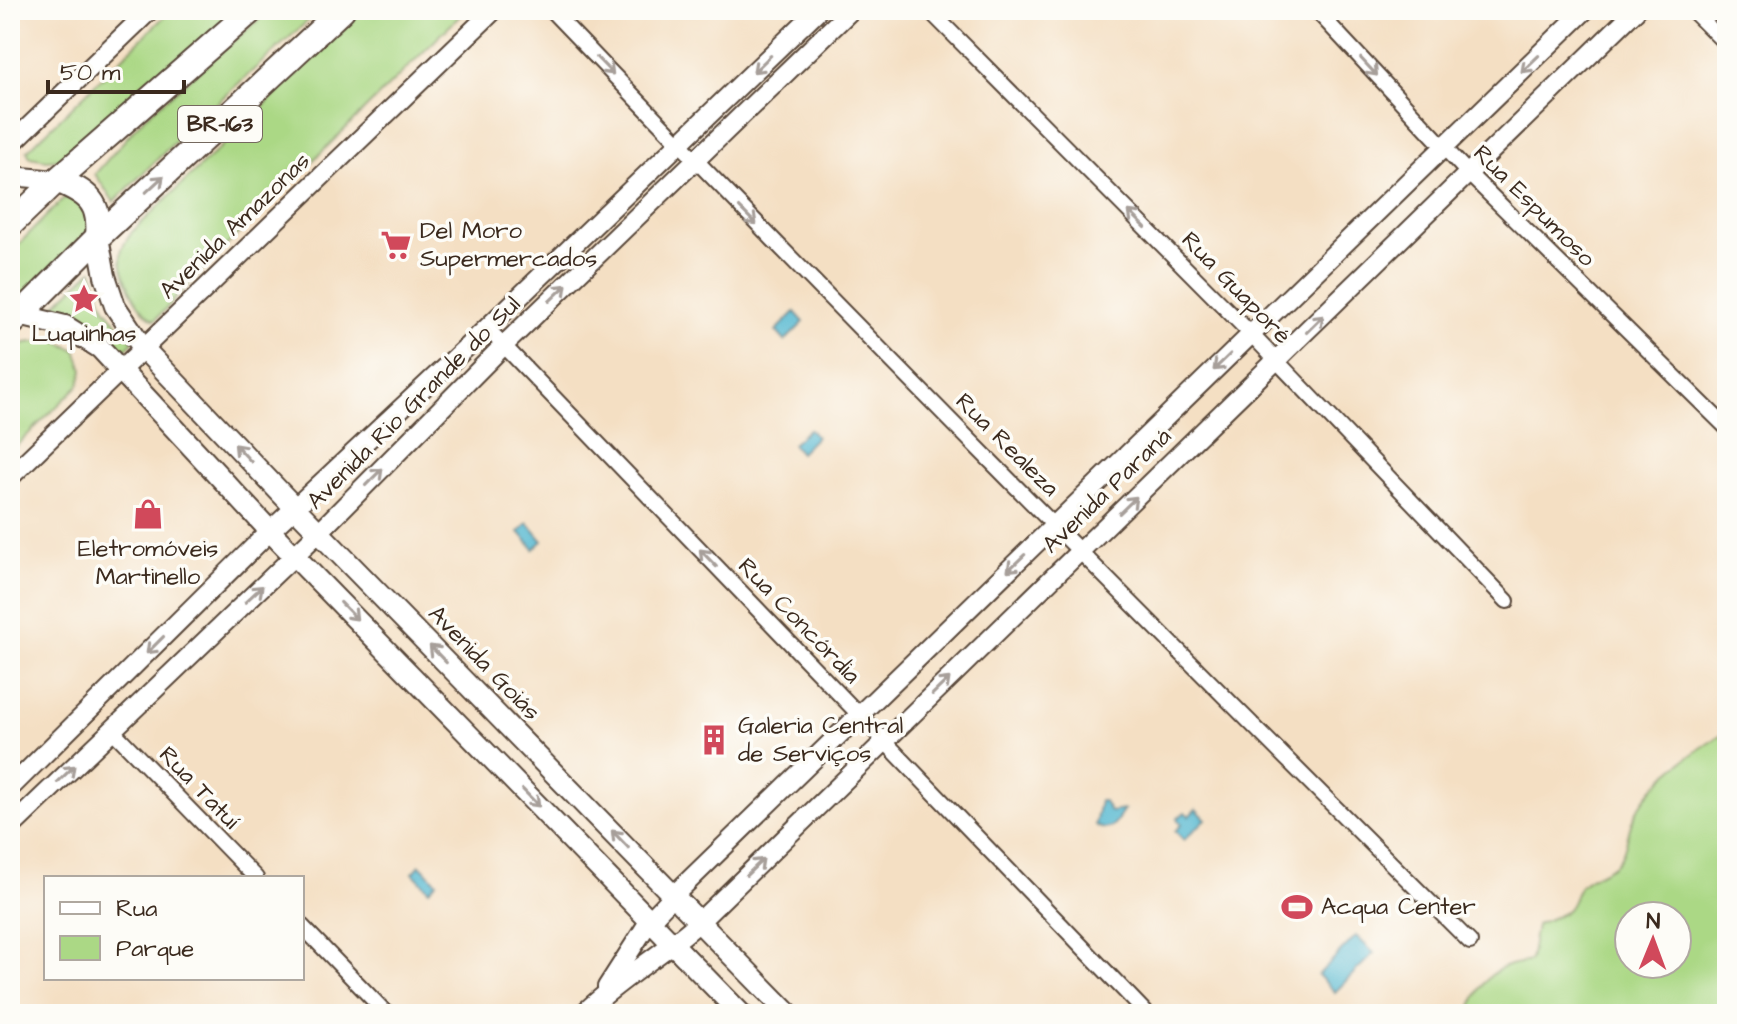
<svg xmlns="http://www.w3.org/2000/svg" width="1737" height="1024" viewBox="0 0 1737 1024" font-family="'Architects Daughter',sans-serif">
	<rect width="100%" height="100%" fill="#fdfcf7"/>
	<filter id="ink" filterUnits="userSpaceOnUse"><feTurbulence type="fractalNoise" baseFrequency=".0125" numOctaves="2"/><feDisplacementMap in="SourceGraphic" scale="16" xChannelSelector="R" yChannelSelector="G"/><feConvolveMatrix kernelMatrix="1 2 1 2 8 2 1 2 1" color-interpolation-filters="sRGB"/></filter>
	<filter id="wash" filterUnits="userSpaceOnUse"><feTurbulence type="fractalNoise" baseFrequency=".006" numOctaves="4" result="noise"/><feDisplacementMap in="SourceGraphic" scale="32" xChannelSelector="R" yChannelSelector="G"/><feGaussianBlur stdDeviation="1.8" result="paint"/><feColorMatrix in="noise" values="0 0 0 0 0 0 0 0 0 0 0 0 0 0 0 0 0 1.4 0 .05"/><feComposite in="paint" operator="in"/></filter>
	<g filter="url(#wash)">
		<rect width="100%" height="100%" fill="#f4dfc3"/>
		<!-- green -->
		<g fill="#abd885" stroke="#738152" stroke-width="2" fill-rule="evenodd">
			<path d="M171,10H237L64,159L46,160L30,157L27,151Z"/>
			<path d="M270,10H320L189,128L114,202L95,174L143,119Z"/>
			<path d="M364,10H466L216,256L155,320C137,313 116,267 122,249C124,243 129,237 132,232Z"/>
			<path d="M65,197L74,198L92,214L90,230L18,307L10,306V253Z"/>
			<path d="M92,270L105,308L133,342L122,352L87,318L52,308Z"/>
			<path d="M53,340L76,350L83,370L79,385L10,452V357L25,343Z"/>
			<path d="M1727,732V1014H1470C1474,993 1488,971 1510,965C1517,963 1523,963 1530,961L1536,925C1547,918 1560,918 1568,909C1576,900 1574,890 1583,883C1592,875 1606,872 1615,864C1627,854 1627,832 1633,819C1650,781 1692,752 1727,732ZM1677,916V964H1629V916Z"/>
		</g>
		<!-- water -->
		<g fill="#52b7d0" stroke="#467077" stroke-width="2">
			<path d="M795,312L804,322L785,341L776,331Z"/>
			<path d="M809,429L816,437L800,453L792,444Z"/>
			<path d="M528,523L543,541L534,549L519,532Z"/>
			<path d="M1100,801H1104L1110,812L1124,810C1117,820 1111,836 1095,825Z"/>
			<path d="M1196,809L1206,819L1184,840L1175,831L1182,824L1177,819L1185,812L1189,816Z"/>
			<path d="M420,865L437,882L429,890L413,873Z"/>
			<path d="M1356,936L1374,953L1335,992L1318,975Z"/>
		</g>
	</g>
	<g filter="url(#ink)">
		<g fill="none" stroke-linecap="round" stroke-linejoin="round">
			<!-- minor casing -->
			<g stroke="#574537" stroke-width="18">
				<g id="minor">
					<path d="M551,10C853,325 1161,634 1470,942"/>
					<path d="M929,10L1251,334L1507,601"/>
					<path d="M1316,10L1468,173L1727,428"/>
					<path d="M1692,10L1727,45"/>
					<path d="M487,328L1147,1014"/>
					<path d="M111,729L256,878"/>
					<path d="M302,926L387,1014"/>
					<path d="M10,1009L15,1014"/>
				</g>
			</g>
			<!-- tertiary casing -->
			<g stroke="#574537" stroke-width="22">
				<g id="tertiary">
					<path d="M10,145L150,10"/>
					<path d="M10,176L57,180"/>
					<path d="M10,477L494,10"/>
					<path d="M10,788L270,531L487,328L818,10"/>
					<path d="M10,828L319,532L503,346L851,10"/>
					<path d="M607,987L650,920L674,895L1585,10"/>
					<path d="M583,1014C618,980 662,955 699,922L1636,10"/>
				</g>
			</g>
			<!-- secondary casing -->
			<g stroke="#574537" stroke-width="24">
				<g id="secondary">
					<path d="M98,237L105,276L115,306L143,348L296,509L789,1014"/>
					<path d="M19,315L65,326L100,348L270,531L741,1014"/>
				</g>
			</g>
			<!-- trunk casing -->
			<g stroke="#574537" stroke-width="28">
				<g id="trunk">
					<path d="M57,180C88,193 101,202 98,237"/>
					<path d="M10,225L57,180L252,10"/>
					<path d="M10,325L98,237L342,10"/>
				</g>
			</g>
			<!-- minor -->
			<use href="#minor" stroke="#fff" stroke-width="14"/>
			<!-- tertiary -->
			<use href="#tertiary" stroke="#fff" stroke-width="18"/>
			<!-- secondary -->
			<use href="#secondary" stroke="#fff" stroke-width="20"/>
			<!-- trunk -->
			<use href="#trunk" stroke="#fff" stroke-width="24"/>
		</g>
		<!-- one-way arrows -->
		<defs><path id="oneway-shaft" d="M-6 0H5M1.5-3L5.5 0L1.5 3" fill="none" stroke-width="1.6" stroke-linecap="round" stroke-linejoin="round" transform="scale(2)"/></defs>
		<g stroke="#a79f9a">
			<use href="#oneway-shaft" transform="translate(762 64) rotate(136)"/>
			<use href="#oneway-shaft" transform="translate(1530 64) rotate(136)"/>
			<use href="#oneway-shaft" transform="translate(605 66) rotate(46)"/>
			<use href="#oneway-shaft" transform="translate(1369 67) rotate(47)"/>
			<use href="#oneway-shaft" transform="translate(155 184) rotate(-43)"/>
			<use href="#oneway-shaft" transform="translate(748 216) rotate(45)"/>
			<use href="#oneway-shaft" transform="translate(1137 219) rotate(-135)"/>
			<use href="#oneway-shaft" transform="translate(558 293) rotate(-44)"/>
			<use href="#oneway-shaft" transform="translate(1315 324) rotate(-45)"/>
			<use href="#oneway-shaft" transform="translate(1222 362) rotate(136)"/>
			<use href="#oneway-shaft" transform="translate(243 453) rotate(-133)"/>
			<use href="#oneway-shaft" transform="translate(374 477) rotate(-45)"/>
			<use href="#oneway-shaft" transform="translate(1128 505) rotate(-44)"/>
			<use href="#oneway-shaft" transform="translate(708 558) rotate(-134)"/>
			<use href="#oneway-shaft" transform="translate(1016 563) rotate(136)"/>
			<use href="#oneway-shaft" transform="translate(254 594) rotate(-43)"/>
			<use href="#oneway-shaft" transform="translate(349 611) rotate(46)"/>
			<use href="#oneway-shaft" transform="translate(155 645) rotate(135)"/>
			<use href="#oneway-shaft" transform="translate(438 654) rotate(-134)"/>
			<use href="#oneway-shaft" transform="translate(941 686) rotate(-44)"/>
			<use href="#oneway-shaft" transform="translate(66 774) rotate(-44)"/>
			<use href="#oneway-shaft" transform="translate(531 798) rotate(46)"/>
			<use href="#oneway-shaft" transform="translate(620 839) rotate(-134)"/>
			<use href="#oneway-shaft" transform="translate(755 867) rotate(-44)"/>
		</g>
	</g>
	<!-- icons -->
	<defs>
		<g id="supermarket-bare" transform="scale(2.4)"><path d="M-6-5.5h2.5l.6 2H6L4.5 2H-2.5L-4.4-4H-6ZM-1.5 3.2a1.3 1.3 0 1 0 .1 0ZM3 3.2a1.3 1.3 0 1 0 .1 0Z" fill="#d1495b" stroke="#fdfcf7" stroke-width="2.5" paint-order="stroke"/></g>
		<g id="sight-bare" transform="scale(2.4)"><path d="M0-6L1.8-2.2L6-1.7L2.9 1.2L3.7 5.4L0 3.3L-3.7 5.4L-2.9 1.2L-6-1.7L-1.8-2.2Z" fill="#d1495b" stroke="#fdfcf7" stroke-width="2.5" paint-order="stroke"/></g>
		<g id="shop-bare" transform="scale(2.4)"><path d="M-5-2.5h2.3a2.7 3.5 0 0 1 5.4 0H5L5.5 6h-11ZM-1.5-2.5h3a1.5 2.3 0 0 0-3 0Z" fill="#d1495b" stroke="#fdfcf7" stroke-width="2.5" paint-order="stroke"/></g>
		<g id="building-bare" transform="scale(2.4)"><path d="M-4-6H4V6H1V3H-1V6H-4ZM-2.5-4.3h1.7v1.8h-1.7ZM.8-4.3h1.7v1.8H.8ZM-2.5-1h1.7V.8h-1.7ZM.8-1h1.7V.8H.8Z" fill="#d1495b" stroke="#fdfcf7" stroke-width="2.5" paint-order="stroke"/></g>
		<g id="stadium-bare" transform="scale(2.4)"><path d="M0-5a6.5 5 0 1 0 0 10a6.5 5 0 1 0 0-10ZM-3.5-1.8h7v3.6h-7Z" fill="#d1495b" stroke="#fdfcf7" stroke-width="2.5" paint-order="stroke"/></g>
	</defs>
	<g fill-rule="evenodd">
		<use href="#supermarket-bare" x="396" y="245"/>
		<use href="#sight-bare" x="84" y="299"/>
		<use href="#shop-bare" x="148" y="514"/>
		<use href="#building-bare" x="714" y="740"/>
		<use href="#stadium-bare" x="1297" y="907"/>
	</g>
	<g text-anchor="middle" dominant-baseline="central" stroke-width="7" stroke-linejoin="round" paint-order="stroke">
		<!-- shield labels -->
		<rect fill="#fdfcf7" stroke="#75695f" stroke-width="2" x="178" y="106" width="84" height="36" rx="6"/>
		<g font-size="22" font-weight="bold" fill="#3b2a1e">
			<text x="220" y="124">BR-163</text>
		</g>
		<!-- street labels -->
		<g font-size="24" fill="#3b2a1e" stroke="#fdfcf7">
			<text transform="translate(1534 206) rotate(45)">Rua Espumoso</text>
			<text transform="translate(235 226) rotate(-44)">Avenida Amazonas</text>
			<text transform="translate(1236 288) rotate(46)">Rua Guaporé</text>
			<text transform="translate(414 403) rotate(-45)">Avenida Rio Grande do Sul</text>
			<text transform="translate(1007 445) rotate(45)">Rua Realeza</text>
			<text transform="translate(1107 491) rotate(-44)">Avenida Paraná</text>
			<text transform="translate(799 621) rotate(46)">Rua Concórdia</text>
			<text transform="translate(484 663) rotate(46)">Avenida Goiás</text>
			<text transform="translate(199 788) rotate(46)">Rua Tatuí</text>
		</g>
		<!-- poi labels -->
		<g font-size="24" fill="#3b2a1e" stroke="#fdfcf7" text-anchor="start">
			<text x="420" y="231">Del Moro<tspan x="420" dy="28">Supermercados</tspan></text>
			<text x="84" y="334" text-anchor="middle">Luquinhas</text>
			<text x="148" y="549" text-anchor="middle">Eletromóveis<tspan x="148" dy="28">Martinello</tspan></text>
			<text x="738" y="726">Galeria Central<tspan x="738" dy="28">de Serviços</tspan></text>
			<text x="1321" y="907">Acqua Center</text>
		</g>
	</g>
	<!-- margin -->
	<rect width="1737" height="1024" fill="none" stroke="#fdfcf7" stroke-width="40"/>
	<!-- legend -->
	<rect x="44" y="876" width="260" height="104" fill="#fdfcf7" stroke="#afa8a0" stroke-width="2"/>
	<rect x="60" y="902" width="40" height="12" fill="#ffffff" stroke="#afa8a0" stroke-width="2"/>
	<text x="116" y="916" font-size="24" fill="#3b2a1e">Rua</text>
	<rect x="60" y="936" width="40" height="24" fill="#abd885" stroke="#afa8a0" stroke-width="2"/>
	<text x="116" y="956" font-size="24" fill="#3b2a1e">Parque</text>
	<!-- north arrow -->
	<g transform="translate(1653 940) rotate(1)"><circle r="38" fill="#fdfcf7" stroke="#afa8a0" stroke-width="2"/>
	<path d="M0-6L14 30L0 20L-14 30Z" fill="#d1495b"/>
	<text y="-12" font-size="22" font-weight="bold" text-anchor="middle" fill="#3b2a1e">N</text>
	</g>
	<!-- scale -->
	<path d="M48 80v12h136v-12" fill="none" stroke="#3b2a1e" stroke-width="4"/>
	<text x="60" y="80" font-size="24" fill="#3b2a1e" stroke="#fdfcf7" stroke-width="6" paint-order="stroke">50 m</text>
</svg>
